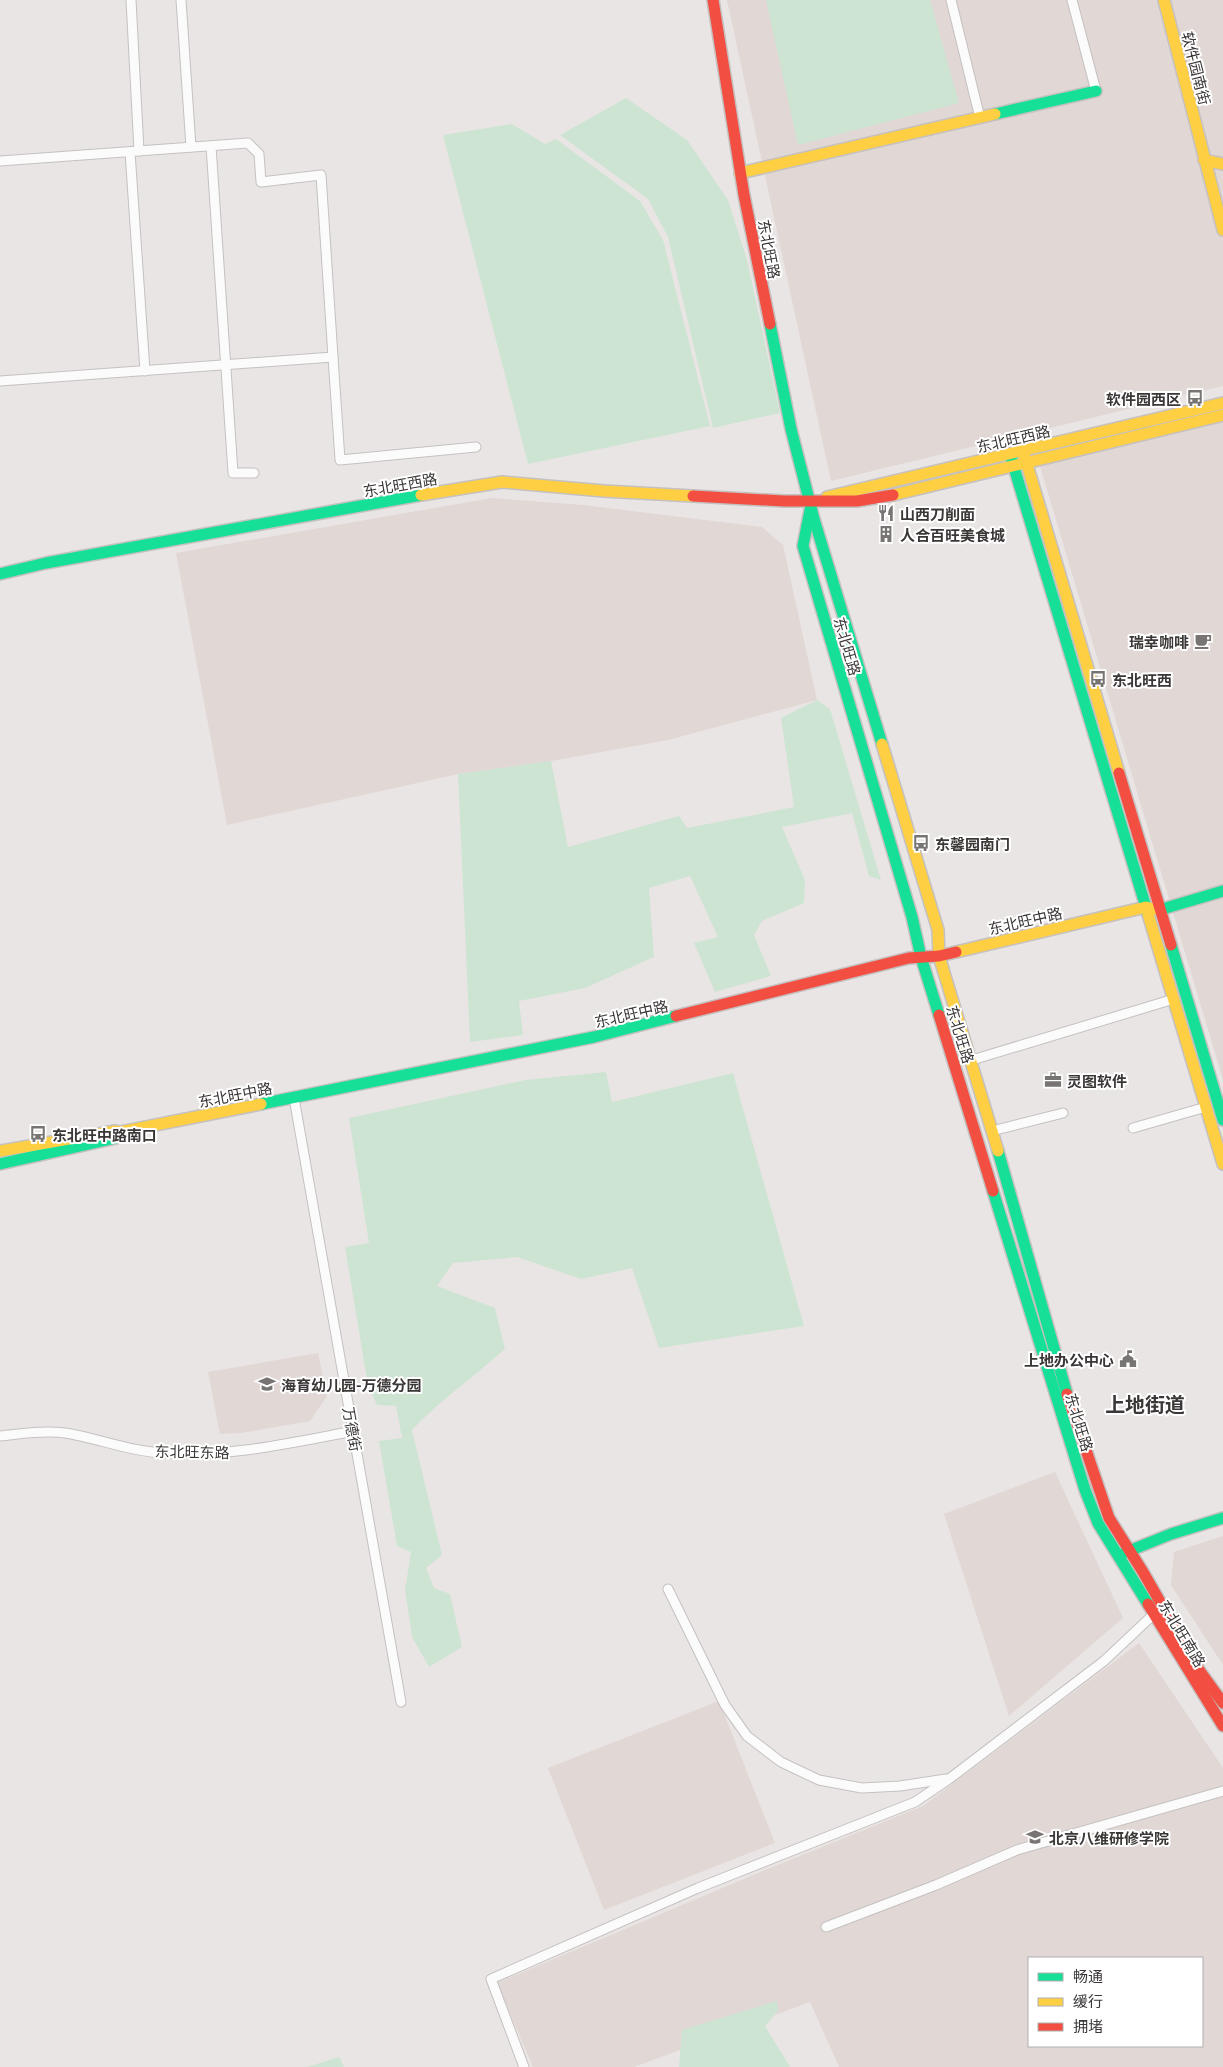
<svg xmlns="http://www.w3.org/2000/svg" width="1223" height="2067" viewBox="0 0 1223 2067" font-family="Georgia,'Noto Sans SC',serif">
	<rect width="100%" height="100%" fill="#e9e5e4"/>
	<!-- built -->
	<g fill="#e1d7d4" fill-rule="evenodd">
		<path d="M727,0H1223V386L831,481Z"/>
		<path d="M1223,419V1080L1039,463Z"/>
		<path d="M492,498L583,505L762,527L783,545L817,700L668,740L551,761L458,774L227,825L176,553Z"/>
		<path d="M318,1353L327,1396L310,1421L241,1433L220,1434L208,1372Z"/>
		<path d="M1055,1472L1123,1618L1009,1716L944,1514Z"/>
		<path d="M1223,1536V1665L1171,1585L1174,1552Z"/>
		<path d="M1139,1643L1223,1768V2067H839L810,2002L634,2067H533L497,1983L770,1868L923,1806ZM1029,1958H1202V2046H1029Z"/>
		<path d="M719,1701L775,1843L604,1910L548,1768Z"/>
	</g>
	<!-- green -->
	<g fill="#cee4d3">
		<path d="M766,0H930L959,103L798,145Z"/>
		<path d="M626,98L687,140L728,200L747,260L780,413L713,428L668,237L648,199L560,135Z"/>
		<path d="M512,124L545,144L556,139L640,201L663,240L710,426L528,464L443,135Z"/>
		<path d="M817,700L830,709L881,880L869,876L852,813L782,827L805,880L804,903L762,921L754,935L771,976L715,992L694,943L718,937L690,876L649,888L654,957L585,988L519,1001L523,1035L470,1042L458,774L551,761L568,847L679,816L687,828L794,807L781,718Z"/>
		<path d="M606,1072L612,1102L733,1073L804,1326L659,1348L632,1268L581,1279L517,1257L453,1263L437,1286L495,1308L505,1349C474,1377 440,1400 412,1430L442,1555L426,1568L434,1588L450,1594L462,1647L429,1667L412,1637L405,1590L411,1552L397,1546L379,1441L402,1438L396,1406L377,1405L368,1386L345,1247L369,1243L349,1118L525,1080Z"/>
		<path d="M777,2001L778,2011L765,2026L790,2067H679L682,2030Z"/>
		<path d="M339,2057L344,2067H307Z"/>
	</g>
	<g fill="none" stroke-linecap="round" stroke-linejoin="round">
		<!-- street casing -->
		<g stroke="#c4c1c0" stroke-width="11">
			<g id="street">
				<path d="M131,0L139,151"/>
				<path d="M181,0L191,147"/>
				<path d="M951,0L980,118"/>
				<path d="M1072,0L1096,91"/>
				<path d="M211,146L233,473H254"/>
				<path d="M130,152L145,371"/>
				<path d="M0,161L248,143L259,154L261,182L321,175L333,357L0,381"/>
				<path d="M333,357L340,460L476,447"/>
				<path d="M972,1060L1174,999"/>
				<path d="M294,1098L401,1702"/>
				<path d="M1133,1128L1206,1107"/>
				<path d="M992,1131L1063,1113"/>
				<path d="M0,1436C21,1434 43,1430 65,1433C98,1438 131,1452 165,1453C231,1457 290,1443 354,1431"/>
				<path d="M668,1589L725,1705L747,1736L781,1762L819,1780L862,1788L900,1786L946,1779"/>
				<path d="M826,1927L936,1885L1017,1850L1223,1791"/>
				<path d="M524,2067L491,1979L698,1888L915,1802L949,1779L1104,1661L1154,1614"/>
			</g>
		</g>
		<!-- fast casing -->
		<g stroke="#c4c1c0" stroke-width="14">
			<g id="fast">
				<path d="M995,114L1096,91"/>
				<path d="M770,324L791,429L814,519L882,744"/>
				<path d="M1010,454L1148,914"/>
				<path d="M810,510L803,546L912,917L921,957L939,1015"/>
				<path d="M0,574L46,563L421,495"/>
				<path d="M1159,910L1223,891"/>
				<path d="M1171,945L1223,1120"/>
				<path d="M261,1104L594,1037L676,1016"/>
				<path d="M998,1151L1067,1394"/>
				<path d="M0,1164L116,1138L120,1132"/>
				<path d="M993,1191L1085,1490L1098,1523L1148,1604"/>
				<path d="M1124,1553L1171,1534L1223,1518"/>
			</g>
		</g>
		<!-- slow casing -->
		<g stroke="#c4c1c0" stroke-width="14">
			<g id="slow">
				<path d="M1164,0L1223,230"/>
				<path d="M1204,160L1223,164"/>
				<path d="M740,173L995,114"/>
				<path d="M1023,451L1119,773"/>
				<path d="M421,495L502,482L604,491L693,496"/>
				<path d="M893,495L1223,415"/>
				<path d="M827,497L1223,403"/>
				<path d="M882,744L938,930L939,956L998,1151"/>
				<path d="M1148,914L1223,1164"/>
				<path d="M956,952L1146,907L1159,910"/>
				<path d="M0,1151L115,1131L120,1132L261,1104"/>
			</g>
		</g>
		<!-- jam casing -->
		<g stroke="#c4c1c0" stroke-width="14">
			<g id="jam">
				<path d="M713,0L744,195L770,324"/>
				<path d="M693,496L784,501H857L893,495"/>
				<path d="M1119,773L1171,945"/>
				<path d="M939,1015L993,1191"/>
				<path d="M676,1016L909,958L939,956L956,952"/>
				<path d="M1067,1394L1109,1518L1143,1572L1199,1670L1223,1703"/>
				<path d="M1148,1604L1223,1726"/>
			</g>
		</g>
		<!-- street -->
		<use href="#street" stroke="#fcfbfb" stroke-width="9"/>
		<!-- fast -->
		<use href="#fast" stroke="#16e098" stroke-width="11"/>
		<!-- slow -->
		<use href="#slow" stroke="#ffcf43" stroke-width="11"/>
		<!-- jam -->
		<use href="#jam" stroke="#f24e42" stroke-width="11"/>
	</g>
	<!-- icons -->
	<defs>
		<g id="bus-bare" transform="scale(1.35)"><path d="M-5-6H5V4H4V6H2V4H-2V6H-4V4H-5ZM-3.5-4V0h7V-4ZM-3.5 1.2v1.5H-2V1.2ZM2 1.2v1.5H3.5V1.2Z" fill="#777473" stroke="#fff" stroke-width="2.5" paint-order="stroke"/></g>
		<g id="restaurant-bare" transform="scale(1.35)"><path d="M-5-6h1v4h1v-4h1v4h1v-4h1v5L-1.5 .5V6h-2V.5L-5-1ZM5-6V6H3V1.5H1.5Q1.5-4 5-6Z" fill="#777473" stroke="#fff" stroke-width="2.5" paint-order="stroke"/></g>
		<g id="building-bare" transform="scale(1.35)"><path d="M-4-6H4V6H1V3H-1V6H-4ZM-2.5-4.3h1.7v1.8h-1.7ZM.8-4.3h1.7v1.8H.8ZM-2.5-1h1.7V.8h-1.7ZM.8-1h1.7V.8H.8Z" fill="#777473" stroke="#fff" stroke-width="2.5" paint-order="stroke"/></g>
		<g id="cafe-bare" transform="scale(1.35)"><path d="M-5.5-4.5H6V0H3Q3 3.5 0 3.5H-2.5Q-5.5 3.5-5.5 0ZM3-3.2v2h1.7v-2ZM-6 4.5H4V6H-6Z" fill="#777473" stroke="#fff" stroke-width="2.5" paint-order="stroke"/></g>
		<g id="office-bare" transform="scale(1.35)"><path d="M-6-3h4V-5.5h4V-3h4V5H-6ZM-1-4.5V-3h2v-1.5ZM-6 0V1H6V0Z" fill="#777473" stroke="#fff" stroke-width="2.5" paint-order="stroke"/></g>
		<g id="civic-bare" transform="scale(1.35)"><path d="M-.6-6.5H3V-4.5H.6V-3L4-1V1h2V6H-6V1h2V-1L-.6-3ZM-1.2 2.5V6h2.4V2.5Z" fill="#777473" stroke="#fff" stroke-width="2.5" paint-order="stroke"/></g>
		<g id="school-bare" transform="scale(1.35)"><path d="M0-5L7-2L0 1L-7-2ZM-4 1L0 2.5L4 1V4Q0 6-4 4Z" fill="#777473" stroke="#fff" stroke-width="2.5" paint-order="stroke"/></g>
		<g id="university-bare" transform="scale(1.35)"><path d="M0-5L7-2L0 1L-7-2ZM-4 1L0 2.5L4 1V4Q0 6-4 4Z" fill="#777473" stroke="#fff" stroke-width="2.5" paint-order="stroke"/></g>
	</defs>
	<g fill-rule="evenodd">
		<use href="#bus-bare" x="1195" y="398"/>
		<use href="#restaurant-bare" x="886" y="513"/>
		<use href="#building-bare" x="886" y="534"/>
		<use href="#cafe-bare" x="1203" y="641"/>
		<use href="#bus-bare" x="1098" y="679"/>
		<use href="#bus-bare" x="921" y="843"/>
		<use href="#office-bare" x="1053" y="1080"/>
		<use href="#bus-bare" x="38" y="1134"/>
		<use href="#civic-bare" x="1128" y="1359"/>
		<use href="#school-bare" x="267" y="1384"/>
		<use href="#university-bare" x="1035" y="1837"/>
	</g>
	<g text-anchor="middle" dominant-baseline="central" stroke-width="4" stroke-linejoin="round" paint-order="stroke">
		<!-- street labels -->
		<g font-size="15" fill="#3a3736" stroke="#fff">
			<text transform="translate(1197 68) rotate(76)">软件园南街</text>
			<text transform="translate(770 249) rotate(79)">东北旺路</text>
			<text transform="translate(1013 438) rotate(-13)">东北旺西路</text>
			<text transform="translate(400 484) rotate(-10)">东北旺西路</text>
			<text transform="translate(848 646) rotate(74)">东北旺路</text>
			<text transform="translate(1025 920) rotate(-13)">东北旺中路</text>
			<text transform="translate(631 1013) rotate(-13)">东北旺中路</text>
			<text transform="translate(961 1034) rotate(73)">东北旺路</text>
			<text transform="translate(235 1094) rotate(-11)">东北旺中路</text>
			<text transform="translate(1080 1422) rotate(73)">东北旺路</text>
			<text transform="translate(353 1429) rotate(80)">万德街</text>
			<text transform="translate(192 1451) rotate(1)">东北旺东路</text>
			<text transform="translate(1183 1633) rotate(59)">东北旺南路</text>
		</g>
		<!-- poi labels -->
		<g font-size="15" font-weight="bold" fill="#3a3736" stroke="#fff" text-anchor="start">
			<text x="1181" y="398" text-anchor="end">软件园西区</text>
			<text x="900" y="513">山西刀削面</text>
			<text x="900" y="534">人合百旺美食城</text>
			<text x="1189" y="641" text-anchor="end">瑞幸咖啡</text>
			<text x="1112" y="679">东北旺西</text>
			<text x="935" y="843">东馨园南门</text>
			<text x="1067" y="1080">灵图软件</text>
			<text x="52" y="1134">东北旺中路南口</text>
			<text x="1114" y="1359" text-anchor="end">上地办公中心</text>
			<text x="281" y="1384">海育幼儿园-万德分园</text>
			<text x="1049" y="1837">北京八维研修学院</text>
		</g>
		<!-- district labels -->
		<g font-size="20" font-weight="bold" fill="#3a3736" stroke="#fff">
			<text x="1145" y="1403">上地街道</text>
		</g>
	</g>
	<!-- legend -->
	<rect x="1028" y="1957" width="175" height="90" fill="#ffffff" stroke="#b0afaf"/>
	<rect x="1038" y="1973" width="25" height="8" fill="#16e098" stroke="#b0afaf"/>
	<text x="1073" y="1982" font-size="15" fill="#3a3736">畅通</text>
	<rect x="1038" y="1998" width="25" height="8" fill="#ffcf43" stroke="#b0afaf"/>
	<text x="1073" y="2007" font-size="15" fill="#3a3736">缓行</text>
	<rect x="1038" y="2023" width="25" height="8" fill="#f24e42" stroke="#b0afaf"/>
	<text x="1073" y="2032" font-size="15" fill="#3a3736">拥堵</text>
</svg>
